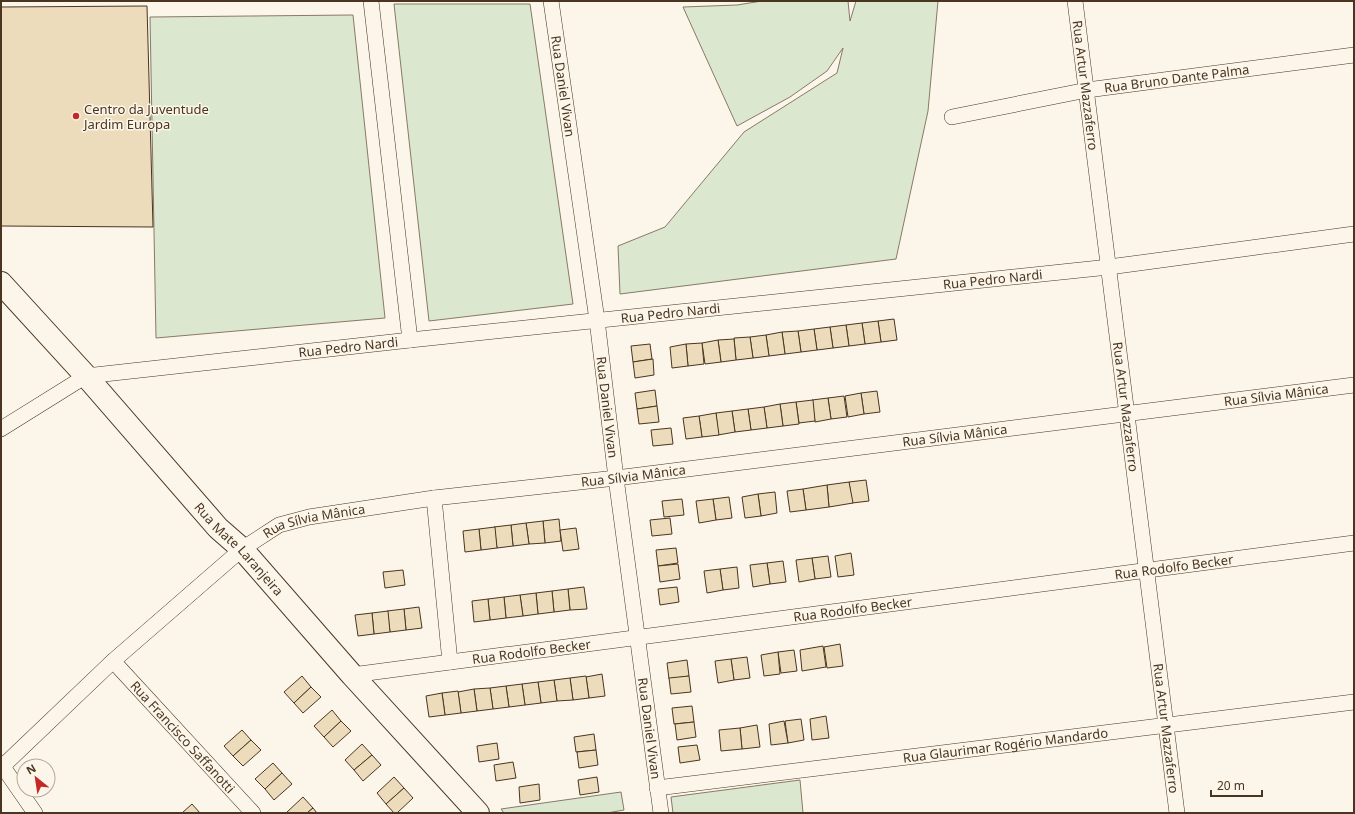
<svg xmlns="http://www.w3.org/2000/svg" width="1355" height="814" viewBox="0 0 1355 814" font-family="'Noto Sans',sans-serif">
	<rect width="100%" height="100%" fill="#fbf6e9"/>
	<!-- green -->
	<g fill="#dce7d0" stroke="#887966">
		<path d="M762,1H848L850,21L856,1H938L928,111L896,259L620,294L618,246L665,227L744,132L837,73L843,48L827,71L790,97L737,126L683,7L737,5Z"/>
		<path d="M394,4H530L573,304L429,321Z"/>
		<path d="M353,15L385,318L156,338L150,17Z"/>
		<path d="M800,780L803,813H673L671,797Z"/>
		<path d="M621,792L624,810L607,813H504L501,809Z"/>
	</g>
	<!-- building -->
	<g fill="#ecdcbc" stroke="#4a3520">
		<path d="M147,6L153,227L1,226V7Z"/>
		<path d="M894,319L897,340L881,342L878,321Z"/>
		<path d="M878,321L881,342L865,344L862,323Z"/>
		<path d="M862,323L865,344L849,346L846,325Z"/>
		<path d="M846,325L849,346L833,348L830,327Z"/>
		<path d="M830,327L833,348L817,350L814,329Z"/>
		<path d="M814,329L817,350L801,352L798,331Z"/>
		<path d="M798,331L801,352L785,354L782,332Z"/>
		<path d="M782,332L785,354L769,356L766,335Z"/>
		<path d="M766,335L769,356L753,358L750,337Z"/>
		<path d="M750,337L753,358L736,360L734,338Z"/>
		<path d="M734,339L736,360L721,362L718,340Z"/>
		<path d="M718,340L721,362L705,364L702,343Z"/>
		<path d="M702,343L704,364L688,366L686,344Z"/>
		<path d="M650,344L652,359L633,362L631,346Z"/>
		<path d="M686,344L688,366L672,368L670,347Z"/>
		<path d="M653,359L654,375L635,378L633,362Z"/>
		<path d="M655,390L657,406L637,409L635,393Z"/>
		<path d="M877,391L880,412L864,414L861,393Z"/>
		<path d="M861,393L864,414L848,417L845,396Z"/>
		<path d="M844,396L847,417L831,419L828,398Z"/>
		<path d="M828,398L831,419L815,422L812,400Z"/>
		<path d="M813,400L815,421L799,423L796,402Z"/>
		<path d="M796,402L799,424L783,426L780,404Z"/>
		<path d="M780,404L783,426L767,428L764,407Z"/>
		<path d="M657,406L659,422L639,424L637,409Z"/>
		<path d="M764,407L767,428L751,430L748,409Z"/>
		<path d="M748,409L751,430L735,432L732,411Z"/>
		<path d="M732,411L735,432L718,435L716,413Z"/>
		<path d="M716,413L719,435L702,437L699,416Z"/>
		<path d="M699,416L702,437L686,439L683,418Z"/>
		<path d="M671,428L673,444L653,446L651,430Z"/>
		<path d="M866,480L869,501L852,503L849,482Z"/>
		<path d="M849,482L853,503L829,507L827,485Z"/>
		<path d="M827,485L829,507L806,510L803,489Z"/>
		<path d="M803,489L806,510L790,512L787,491Z"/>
		<path d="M775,492L777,513L761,516L758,494Z"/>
		<path d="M758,494L761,516L745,518L742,497Z"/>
		<path d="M729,497L732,518L716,520L713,499Z"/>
		<path d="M682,499L684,515L664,517L662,501Z"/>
		<path d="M713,499L716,520L699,523L696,501Z"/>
		<path d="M670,518L672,534L652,536L650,520Z"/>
		<path d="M559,519L561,541L545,543L543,521Z"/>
		<path d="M543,521L545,543L529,544L526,523Z"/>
		<path d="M526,523L529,544L513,546L511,525Z"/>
		<path d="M511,525L513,546L497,548L494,527Z"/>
		<path d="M495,527L497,548L481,550L479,529Z"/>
		<path d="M576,528L579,549L563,551L560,530Z"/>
		<path d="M479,529L481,550L465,552L463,531Z"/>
		<path d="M676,548L678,563L658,566L656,550Z"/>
		<path d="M851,553L854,575L838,577L835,556Z"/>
		<path d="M828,556L831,577L815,579L812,558Z"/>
		<path d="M812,558L815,579L799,582L796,560Z"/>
		<path d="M783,561L786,582L770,584L767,563Z"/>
		<path d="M767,563L770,584L753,587L750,565Z"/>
		<path d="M678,564L680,579L660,582L658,566Z"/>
		<path d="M737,567L739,588L723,590L720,569Z"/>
		<path d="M720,569L723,590L707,593L704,571Z"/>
		<path d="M403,570L405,585L385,588L383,572Z"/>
		<path d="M584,587L587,609L570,610L568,589Z"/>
		<path d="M677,587L679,602L660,605L658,589Z"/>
		<path d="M568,589L570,610L554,612L552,591Z"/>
		<path d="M552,591L554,612L538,614L536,593Z"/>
		<path d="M536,593L538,614L523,616L520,595Z"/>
		<path d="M520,595L523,616L506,618L504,597Z"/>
		<path d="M504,597L506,618L490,620L488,599Z"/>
		<path d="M488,599L490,620L474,622L472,601Z"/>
		<path d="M419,607L422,628L406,630L404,609Z"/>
		<path d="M404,609L406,630L390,632L387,611Z"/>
		<path d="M388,611L390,632L374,634L372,613Z"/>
		<path d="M372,613L374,634L358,636L355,615Z"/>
		<path d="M840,644L843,666L827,668L824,647Z"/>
		<path d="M823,646L826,667L802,671L800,650Z"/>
		<path d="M794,650L797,671L781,673L778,652Z"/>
		<path d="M778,652L780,674L764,676L761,655Z"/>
		<path d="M747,657L750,678L734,680L731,659Z"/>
		<path d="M731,659L734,680L718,683L715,661Z"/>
		<path d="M687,660L689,676L669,679L667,663Z"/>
		<path d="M602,674L605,696L589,698L586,677Z"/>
		<path d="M302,676L311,687L294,703L284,692Z"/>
		<path d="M586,676L589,698L573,700L570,678Z"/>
		<path d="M689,676L691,692L671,694L669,678Z"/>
		<path d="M570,678L573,700L557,701L554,680Z"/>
		<path d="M554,680L557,701L541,703L538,682Z"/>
		<path d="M538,682L541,703L525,705L522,684Z"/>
		<path d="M522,684L525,705L509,707L506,686Z"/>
		<path d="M506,686L509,707L493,709L490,688Z"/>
		<path d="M311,687L321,697L303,713L294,703Z"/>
		<path d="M490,688L493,709L477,711L474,689Z"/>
		<path d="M474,689L477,711L461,713L458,692Z"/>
		<path d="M458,691L461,713L445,715L442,693Z"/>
		<path d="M442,693L445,715L429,717L426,696Z"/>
		<path d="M692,706L694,722L674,724L672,708Z"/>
		<path d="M332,710L341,721L324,737L314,726Z"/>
		<path d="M826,716L829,738L812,740L810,719Z"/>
		<path d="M801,719L804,740L788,743L785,721Z"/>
		<path d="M341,721L351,731L333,747L324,737Z"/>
		<path d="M784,721L788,743L771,745L769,724Z"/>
		<path d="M694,722L696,737L677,740L675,724Z"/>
		<path d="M757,725L760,747L742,749L740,728Z"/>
		<path d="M740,728L742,749L721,751L719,730Z"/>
		<path d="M242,730L251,740L233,756L224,746Z"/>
		<path d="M594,734L596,750L576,752L574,737Z"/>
		<path d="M251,740L261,750L243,766L233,756Z"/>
		<path d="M497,743L499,759L479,762L477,746Z"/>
		<path d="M362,744L372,755L354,770L345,760Z"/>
		<path d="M697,745L700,760L680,763L678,747Z"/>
		<path d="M596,750L598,765L579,768L577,752Z"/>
		<path d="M372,755L381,765L363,781L354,770Z"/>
		<path d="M513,762L516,778L496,781L494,765Z"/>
		<path d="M273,763L282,773L265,789L255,779Z"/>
		<path d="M282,773L292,784L274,800L265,789Z"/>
		<path d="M394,777L404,788L386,804L377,793Z"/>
		<path d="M597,777L599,792L580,795L578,780Z"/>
		<path d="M539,784L540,800L520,803L519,787Z"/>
		<path d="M404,788L413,798L397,813H394L386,804Z"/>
		<path d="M303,797L313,808L307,813H286Z"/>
		<path d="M192,804L200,813H182Z"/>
		<path d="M313,808L317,813H307Z"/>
	</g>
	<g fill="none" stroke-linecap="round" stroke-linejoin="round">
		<!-- street casing -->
		<g stroke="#4a3520" stroke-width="16">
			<g id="street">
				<path d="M371,1L410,340"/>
				<path id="s1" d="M551,1L597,320L616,478L661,813"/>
				<path id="s2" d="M1075,1L1177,813"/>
				<path id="s3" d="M952,117L1087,90L1354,55"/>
				<path id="s4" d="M1,429L86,376L410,340L1109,267L1354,234"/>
				<path d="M434,498L450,662"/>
				<path id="s5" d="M113,661L253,813"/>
				<path id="s6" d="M352,675L1354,543"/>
				<path d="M1,764L35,813"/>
				<path id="s7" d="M3,766L113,661L242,549L279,525L309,517L434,498L616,478L1354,385"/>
				<path id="s8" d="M657,788L1354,702"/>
			</g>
		</g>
		<!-- secondary casing -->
		<g stroke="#4a3520" stroke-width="24">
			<g id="secondary">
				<path id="s9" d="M1,283L86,376L218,528L242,549L352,675L478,813"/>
			</g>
		</g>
		<!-- street -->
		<use href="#street" stroke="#fbf6e9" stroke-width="15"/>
		<!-- secondary -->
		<use href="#secondary" stroke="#fbf6e9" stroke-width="22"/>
	</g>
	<!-- markers -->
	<circle fill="#c62828" stroke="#fbf6e9" stroke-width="1.5" cx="76" cy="116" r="4"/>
	<g text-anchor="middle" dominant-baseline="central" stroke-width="3" stroke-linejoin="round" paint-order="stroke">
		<!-- street labels -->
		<g font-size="13" fill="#4a3520" stroke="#fbf6e9">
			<text stroke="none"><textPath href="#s3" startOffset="228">Rua Bruno Dante Palma</textPath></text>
			<text stroke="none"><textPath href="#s1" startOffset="86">Rua Daniel Vivan</textPath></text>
			<text stroke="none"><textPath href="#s2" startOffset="85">Rua Artur Mazzaferro</textPath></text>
			<text stroke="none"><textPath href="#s4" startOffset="1012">Rua Pedro Nardi</textPath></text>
			<text stroke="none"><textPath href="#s4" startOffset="688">Rua Pedro Nardi</textPath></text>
			<text stroke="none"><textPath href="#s4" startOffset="364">Rua Pedro Nardi</textPath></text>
			<text stroke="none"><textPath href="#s7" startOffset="1373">Rua Sílvia Mânica</textPath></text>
			<text stroke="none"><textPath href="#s1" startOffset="410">Rua Daniel Vivan</textPath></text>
			<text stroke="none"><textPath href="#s2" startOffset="409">Rua Artur Mazzaferro</textPath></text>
			<text stroke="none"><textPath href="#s7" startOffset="1049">Rua Sílvia Mânica</textPath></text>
			<text stroke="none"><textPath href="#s7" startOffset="725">Rua Sílvia Mânica</textPath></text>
			<text stroke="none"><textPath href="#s7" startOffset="402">Rua Sílvia Mânica</textPath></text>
			<text stroke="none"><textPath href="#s9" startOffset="357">Rua Mate Laranjeira</textPath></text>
			<text stroke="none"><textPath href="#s6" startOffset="829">Rua Rodolfo Becker</textPath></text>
			<text stroke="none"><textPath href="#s6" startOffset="505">Rua Rodolfo Becker</textPath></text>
			<text stroke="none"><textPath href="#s6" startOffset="181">Rua Rodolfo Becker</textPath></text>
			<text stroke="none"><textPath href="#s1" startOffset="734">Rua Daniel Vivan</textPath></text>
			<text stroke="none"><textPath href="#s2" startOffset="733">Rua Artur Mazzaferro</textPath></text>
			<text stroke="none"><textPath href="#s5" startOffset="103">Rua Francisco Saffanotti</textPath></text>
			<text stroke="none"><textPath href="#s8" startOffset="351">Rua Glaurimar Rogério Mandardo</textPath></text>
		</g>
		<!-- poi labels -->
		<g font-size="13" fill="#4a3520" stroke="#fbf6e9" text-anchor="start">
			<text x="84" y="109">Centro da Juventude<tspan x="84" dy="15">Jardim Europa</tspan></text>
		</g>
	</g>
	<!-- border -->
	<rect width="1355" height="814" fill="none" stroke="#4a3520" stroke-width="4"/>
	<!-- north arrow -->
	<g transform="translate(36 778) rotate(330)"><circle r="19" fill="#fbf6e9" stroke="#b4a999"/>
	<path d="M0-3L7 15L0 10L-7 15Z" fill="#c62828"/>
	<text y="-6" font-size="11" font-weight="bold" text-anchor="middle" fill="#4a3520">N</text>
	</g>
	<!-- scale -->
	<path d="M1211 790v6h51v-6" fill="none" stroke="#4a3520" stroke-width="2"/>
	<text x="1217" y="790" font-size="12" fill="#4a3520" stroke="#fbf6e9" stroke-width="3" paint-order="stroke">20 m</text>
</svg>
